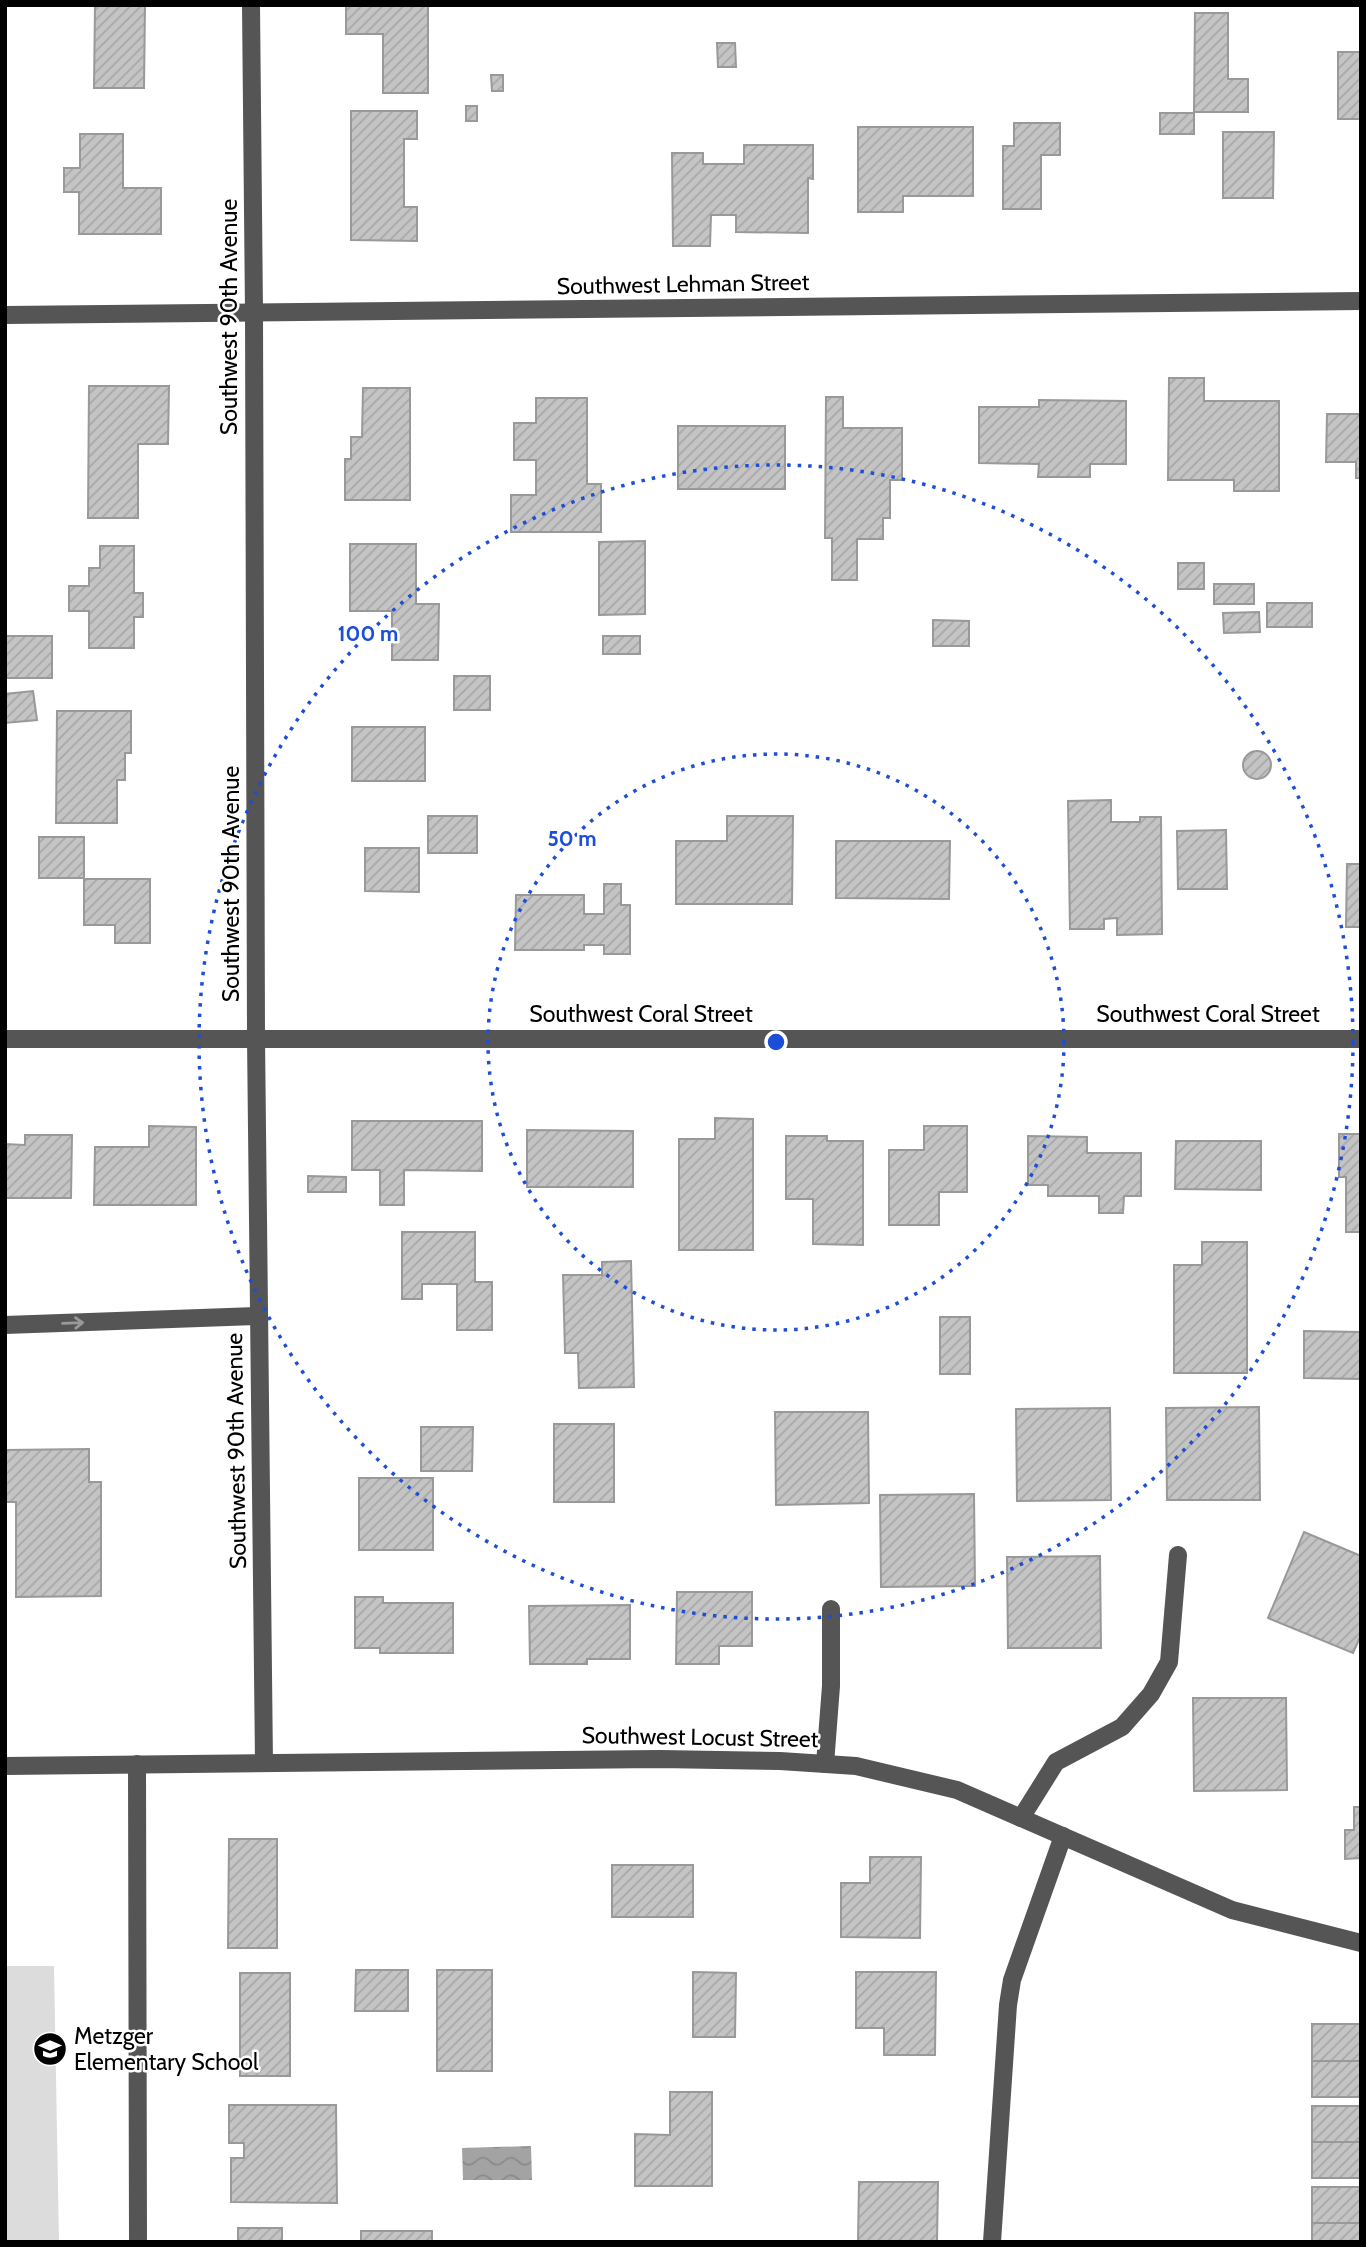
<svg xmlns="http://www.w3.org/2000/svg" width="1366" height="2247" viewBox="0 0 1366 2247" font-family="Cabin,sans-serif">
	<defs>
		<pattern id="water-waves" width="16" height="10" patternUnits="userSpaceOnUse" patternTransform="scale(1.75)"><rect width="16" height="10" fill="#a3a3a3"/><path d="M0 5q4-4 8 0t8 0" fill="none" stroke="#8b8b8b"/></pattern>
		<pattern id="building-hatch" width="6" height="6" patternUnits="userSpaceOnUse" patternTransform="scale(1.75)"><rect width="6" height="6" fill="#c4c4c4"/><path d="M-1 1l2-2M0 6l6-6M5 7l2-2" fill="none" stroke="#a7a7a7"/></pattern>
	</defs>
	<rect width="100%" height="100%" fill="#fff"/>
	<!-- pitch -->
	<path fill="#dcdcdc" d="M5,1966H54L59,2242H5Z"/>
	<!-- water -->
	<path fill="url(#water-waves)" d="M531,2146L532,2180H463L462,2148Z"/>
	<!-- building -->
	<g fill="url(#building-hatch)" stroke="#999" stroke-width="2">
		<path d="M95,5H145L144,88H94Z"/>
		<path d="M346,5H428V93H383V34H346Z"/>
		<path d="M1195,13H1228V79H1248V112H1194Z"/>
		<path d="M717,43H735L736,67H718Z"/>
		<rect x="1338" y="52" width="23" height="67"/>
		<path d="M491,75H503V91H492Z"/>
		<rect x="466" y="106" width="11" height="15"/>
		<path d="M351,111H417V139H404V207H417V241L351,240Z"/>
		<rect x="1160" y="113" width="34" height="21"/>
		<path d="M1014,123H1060V155H1041V209H1003V146H1014Z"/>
		<path d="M858,127H973V196H903V212H858Z"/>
		<path d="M1223,132H1274L1273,198H1223Z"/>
		<path d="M80,134H123V188H161V234H79V192H64V168H80Z"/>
		<path d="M744,145H813V179L808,178V233L736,232V215H711L710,246H673L672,153H703V164H744Z"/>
		<path d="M1169,378H1204V401H1279V491H1234V480H1168Z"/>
		<path d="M89,386H169L168,444H138V518H88Z"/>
		<path d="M363,388H410V500H345V459H351V437H362Z"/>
		<path d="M826,397H843V428H902V480H890V518H883V539H857V580H832V538H825Z"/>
		<path d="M536,398H587V484H601V532H511V495H536V460H514V423H536Z"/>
		<path d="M1039,400L1126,401V464H1090V477H1038L1039,464L979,463V407H1039Z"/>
		<path d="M1327,414H1361V478H1356V462H1326Z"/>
		<rect x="678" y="426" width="107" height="63"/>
		<path d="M645,541V614L599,615V542Z"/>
		<path d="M350,544H416V604H439L438,660H392V611H350Z"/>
		<path d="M100,546H134V593H143V617H134V648H89V611H69V586H89V568H100Z"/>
		<rect x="1178" y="563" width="26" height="26"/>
		<rect x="1214" y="584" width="40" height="20"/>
		<rect x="1267" y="603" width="45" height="24"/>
		<path d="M1259,612L1260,632L1224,633L1223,613Z"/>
		<path d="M933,620L969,621V646H933Z"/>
		<rect x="5" y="636" width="47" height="42"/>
		<rect x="603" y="636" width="37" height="18"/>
		<rect x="454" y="676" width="36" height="34"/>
		<path d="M33,691L37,720L5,723V694Z"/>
		<path d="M57,711H131V753H125V780H117V823H56Z"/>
		<rect x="352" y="727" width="73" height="54"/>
		<circle cx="1257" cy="765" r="14"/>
		<path d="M1111,800V822H1140V817H1161L1162,934L1117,935V918L1104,919V929H1070L1068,801Z"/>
		<rect x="428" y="816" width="49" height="37"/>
		<path d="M727,816H793L792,904H676V841H727Z"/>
		<path d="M1226,830L1227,889H1178L1177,831Z"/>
		<rect x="39" y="837" width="45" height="41"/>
		<path d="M836,841H950L949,899L836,898Z"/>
		<path d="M365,848H419V892L365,891Z"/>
		<path d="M1347,864H1361V927H1346Z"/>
		<path d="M84,879H150V943H115V925H84Z"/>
		<path d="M604,884H621V905H630V954H604V945H584V950H515L516,895H584V914H604Z"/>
		<path d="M715,1118L753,1119V1250H679V1139H715Z"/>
		<path d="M352,1121H482V1171L404,1170V1205H380V1170H352Z"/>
		<path d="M149,1126L196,1127V1205H94L95,1147H149Z"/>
		<path d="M924,1126H967V1192H939V1225H889V1150H924Z"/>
		<path d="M527,1130L633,1131V1187H527Z"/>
		<path d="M1339,1134H1361V1232H1346V1177H1339Z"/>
		<path d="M25,1135H72L71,1198H5V1144L25,1145Z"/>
		<path d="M786,1136H827V1141H863V1245L813,1244V1199H786Z"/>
		<path d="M1028,1136L1087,1137V1153H1141V1196H1124L1123,1213H1099V1196H1048V1185H1028Z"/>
		<path d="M1176,1141H1261V1190L1175,1189Z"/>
		<path d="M308,1176L346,1177V1192H308Z"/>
		<path d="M402,1232H475V1282H492V1330H457V1284H422V1299H402Z"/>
		<path d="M1202,1242H1247V1373H1174V1265H1202Z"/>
		<path d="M631,1261L634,1387L579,1388L578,1353H565L563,1275H602V1262Z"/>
		<rect x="940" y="1317" width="30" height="57"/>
		<path d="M1304,1331L1361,1332V1379L1304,1378Z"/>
		<path d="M1259,1407L1260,1500H1167L1166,1408Z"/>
		<path d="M1110,1408L1111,1500L1017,1501L1016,1409Z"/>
		<path d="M775,1412H868L869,1503L776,1505Z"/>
		<rect x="554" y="1424" width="60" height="78"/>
		<path d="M421,1427H473L472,1471H421Z"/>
		<path d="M89,1449V1482H101V1596L16,1597V1502H5V1450Z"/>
		<rect x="359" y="1478" width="74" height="72"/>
		<path d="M974,1494L975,1586L881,1587L880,1495Z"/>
		<path d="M1304,1532L1361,1556V1635L1353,1653L1268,1618Z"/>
		<path d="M1100,1556L1101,1648H1008L1007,1557Z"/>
		<path d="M677,1592H752V1646H719V1664H676Z"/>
		<path d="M355,1597H383V1603H453V1653H380V1648H355Z"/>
		<path d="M630,1605V1659H587V1664H530L529,1606Z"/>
		<path d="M1193,1698H1286L1287,1790L1194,1791Z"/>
		<path d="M1354,1807H1361V1858L1345,1859V1830H1354Z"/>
		<path d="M229,1839H277V1948H228Z"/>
		<path d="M870,1857H921L920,1938L841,1937V1883H870Z"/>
		<rect x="612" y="1865" width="81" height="52"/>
		<path d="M356,1970H408V2011H355Z"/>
		<rect x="437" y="1970" width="55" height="101"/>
		<path d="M693,1972L736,1973L735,2037H693Z"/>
		<path d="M856,1972H936L935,2055H884V2028H856Z"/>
		<rect x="240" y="1973" width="50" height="103"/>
		<rect x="1312" y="2024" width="49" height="37"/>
		<rect x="1312" y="2061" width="49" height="36"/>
		<path d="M670,2092H712V2186H635V2134L670,2135Z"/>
		<path d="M229,2105H336L337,2203L231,2202V2158H244V2143H229Z"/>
		<rect x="1312" y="2106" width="49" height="36"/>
		<rect x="1312" y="2142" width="49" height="36"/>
		<path d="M859,2182H938L937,2242H858Z"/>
		<rect x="1312" y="2187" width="49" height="36"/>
		<rect x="1312" y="2223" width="49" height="19"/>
		<rect x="238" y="2228" width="44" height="14"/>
		<rect x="361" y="2231" width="71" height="11"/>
	</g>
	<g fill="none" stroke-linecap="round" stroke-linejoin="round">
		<!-- minor -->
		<g stroke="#555" stroke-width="18">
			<path d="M251,5L254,312L256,1038L264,1763"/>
			<path d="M5,315L1361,301"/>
			<path d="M5,1039H1361"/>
			<path d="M5,1325L259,1316"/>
			<path d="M137,1764L138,2242"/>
			<path d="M825,1764L831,1686V1609"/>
			<path d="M5,1766L660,1759L780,1761L856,1766L957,1790L1232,1910L1361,1943"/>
			<path d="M1021,1818L1056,1762L1122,1727L1151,1694L1169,1662L1178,1555"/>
			<path d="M992,2242L1008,2005L1012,1980L1063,1836"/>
		</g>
	</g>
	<!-- one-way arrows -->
	<defs><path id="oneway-shaft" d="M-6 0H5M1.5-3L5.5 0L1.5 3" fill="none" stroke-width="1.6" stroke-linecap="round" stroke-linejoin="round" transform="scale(1.75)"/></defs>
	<use stroke="#999" href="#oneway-shaft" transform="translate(73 1323) rotate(-2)"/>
	<!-- distance rings -->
	<g fill="none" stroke="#1d4ed8" stroke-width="3.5" stroke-dasharray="3.5 7">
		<circle cx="776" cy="1042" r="288"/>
		<circle cx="776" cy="1042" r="577"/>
	</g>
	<!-- icons -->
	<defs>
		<g id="school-disc" transform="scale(1.75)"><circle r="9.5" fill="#000" stroke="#fff"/><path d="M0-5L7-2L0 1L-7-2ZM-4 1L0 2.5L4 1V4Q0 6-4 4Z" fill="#fff"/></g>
	</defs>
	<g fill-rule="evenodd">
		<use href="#school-disc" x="50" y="2049"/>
	</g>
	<g text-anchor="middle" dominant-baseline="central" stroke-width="5" stroke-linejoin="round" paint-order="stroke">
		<!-- street labels -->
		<g font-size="23" fill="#000" stroke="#fff">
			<text transform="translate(683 284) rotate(-1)">Southwest Lehman Street</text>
			<text transform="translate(229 317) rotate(-90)">Southwest 90th Avenue</text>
			<text transform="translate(231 884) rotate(-90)">Southwest 90th Avenue</text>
			<text x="641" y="1014">Southwest Coral Street</text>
			<text x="1208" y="1014">Southwest Coral Street</text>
			<text transform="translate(236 1451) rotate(-91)">Southwest 90th Avenue</text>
			<text transform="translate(700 1737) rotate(1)">Southwest Locust Street</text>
		</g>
		<!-- poi labels -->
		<g font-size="23" fill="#000" stroke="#fff" text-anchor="start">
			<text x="74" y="2036">Metzger<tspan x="74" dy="26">Elementary School</tspan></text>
		</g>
	</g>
	<circle cx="776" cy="1042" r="10" fill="#1d4ed8" stroke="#fff" stroke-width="3.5"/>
	<g font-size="21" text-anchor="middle" font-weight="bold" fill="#1d4ed8" stroke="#fff" stroke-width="5" stroke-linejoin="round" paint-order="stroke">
		<text x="368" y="641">100 m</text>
		<text x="572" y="846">50 m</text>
	</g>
	<!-- border -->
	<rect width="1366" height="2247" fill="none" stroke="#000000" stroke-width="14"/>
</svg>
